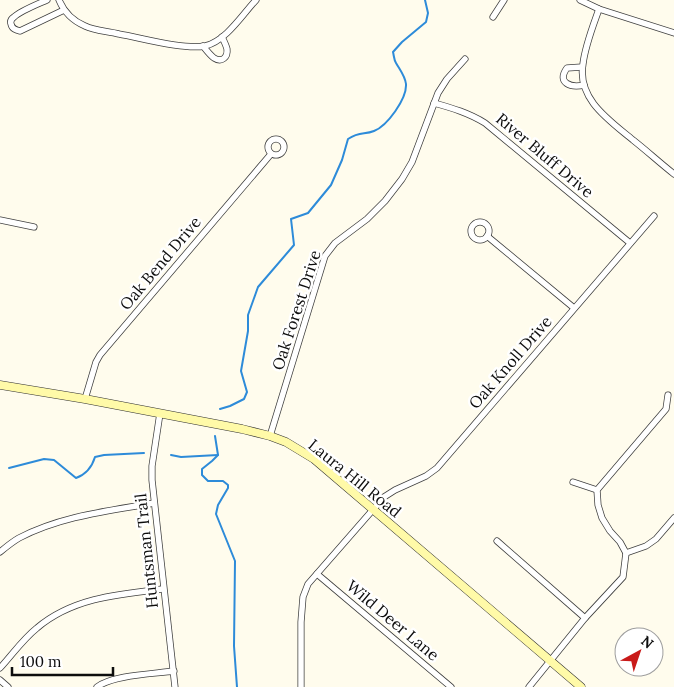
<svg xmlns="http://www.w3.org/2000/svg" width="674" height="687" viewBox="0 0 674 687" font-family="Lora,serif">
	<rect width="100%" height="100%" fill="#fffced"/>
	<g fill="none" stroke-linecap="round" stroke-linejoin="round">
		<!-- stream -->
		<g stroke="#2d8bd9" stroke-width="2">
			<path d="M220,409L230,406L244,399L247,392L241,371L248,331V315L258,287L294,245L291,219L308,213L331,185L342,160L348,139C360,131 364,135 374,131C387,126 407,99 406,84C405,76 400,70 396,63C394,60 394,56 393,52L402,42L426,22L428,13L425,0"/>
			<path d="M215,436L218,455L212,461L202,469V475L208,481H223L228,485V488L218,505L216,514L235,561L234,646L237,687"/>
			<path d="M171,455L181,457L218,455"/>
			<path d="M9,468L44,459L54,460L76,478C87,474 92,467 95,457L104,455L144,453"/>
		</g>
		<!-- minor casing -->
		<g stroke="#404040" stroke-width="7">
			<g id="minor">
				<path d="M47,0C38,4 20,11 14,17C11,19 10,21 11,24C12,29 16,30 20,31L64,10"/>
				<path d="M59,0C64,12 73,21 85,26C95,31 108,31 119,34C142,38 183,50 205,46C226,41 242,15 256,0"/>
				<path d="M580,0L599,9L674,33"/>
				<path d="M599,9C593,26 585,46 583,64C577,99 609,120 633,140C647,151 660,163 674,174"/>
				<path d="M493,17L504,0"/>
				<path d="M203,46C207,51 210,55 214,58C222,63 228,57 227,49C226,45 224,41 222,37"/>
				<path d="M582,67L567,68C556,83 571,88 584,85"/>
				<path d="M434,103C452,108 469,113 485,123L630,243"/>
				<circle cx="276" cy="147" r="8"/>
				<path d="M0,220L34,227"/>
				<circle cx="480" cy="231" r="9"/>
				<path d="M487,236L574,308"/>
				<path d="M85,399L96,362L100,355L271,154"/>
				<path d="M160,413L152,466V480L175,687"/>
				<path d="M270,436L325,256L335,243L367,219L385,201L402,179L412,162L438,93L447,79L465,59"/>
				<path d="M573,482L597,490"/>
				<path d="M497,541L585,618"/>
				<path d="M0,552C6,547 12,542 19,538C61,516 108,511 154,503"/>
				<path d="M626,553L646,546L656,539L674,518"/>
				<path d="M317,574L451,687"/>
				<path d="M0,668C12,655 23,639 37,628C72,598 119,594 163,589"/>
				<path d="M0,680L8,687"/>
				<path d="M97,687C113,675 153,674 174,671"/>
				<path d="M301,687V622L303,597L308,584L384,497L395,490L426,476L437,468L654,216"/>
				<path d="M529,687L585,618L623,577L626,553L620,542L610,531L602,518L598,505L597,490L666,409L668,395"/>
			</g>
		</g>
		<!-- secondary casing -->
		<g stroke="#2f2f2f" stroke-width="9">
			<path id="secondary" d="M0,385L85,399L242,429L270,436L286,442L314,459L581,687"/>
		</g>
		<!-- minor -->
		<use href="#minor" stroke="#fff" stroke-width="5.5"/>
		<!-- secondary -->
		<use href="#secondary" stroke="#fffaa8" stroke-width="8"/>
	</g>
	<g text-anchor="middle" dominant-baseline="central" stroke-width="5" stroke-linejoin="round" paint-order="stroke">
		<!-- street labels -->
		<g font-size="16" fill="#0d0d0d" stroke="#fff">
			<text transform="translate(545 155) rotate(40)">River Bluff Drive</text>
			<text transform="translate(160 263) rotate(-50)">Oak Bend Drive</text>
			<text transform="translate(296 310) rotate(-72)">Oak Forest Drive</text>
			<text transform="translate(510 362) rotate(-49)">Oak Knoll Drive</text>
			<text transform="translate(355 478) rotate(39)">Laura Hill Road</text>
			<text transform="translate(146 551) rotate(-96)">Huntsman Trail</text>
			<text transform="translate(393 620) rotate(40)">Wild Deer Lane</text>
		</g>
	</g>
	<!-- north arrow -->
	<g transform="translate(639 652) rotate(40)"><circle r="24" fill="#ffffff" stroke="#9e9e9e"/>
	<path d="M0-4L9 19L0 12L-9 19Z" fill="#c91a19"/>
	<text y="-8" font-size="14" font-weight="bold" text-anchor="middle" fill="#0d0d0d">N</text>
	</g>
	<!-- scale -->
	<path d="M12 667v8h101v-8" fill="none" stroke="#0d0d0d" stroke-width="2.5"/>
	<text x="20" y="667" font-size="15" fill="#0d0d0d" stroke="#ffffff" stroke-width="4" paint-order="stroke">100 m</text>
</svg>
